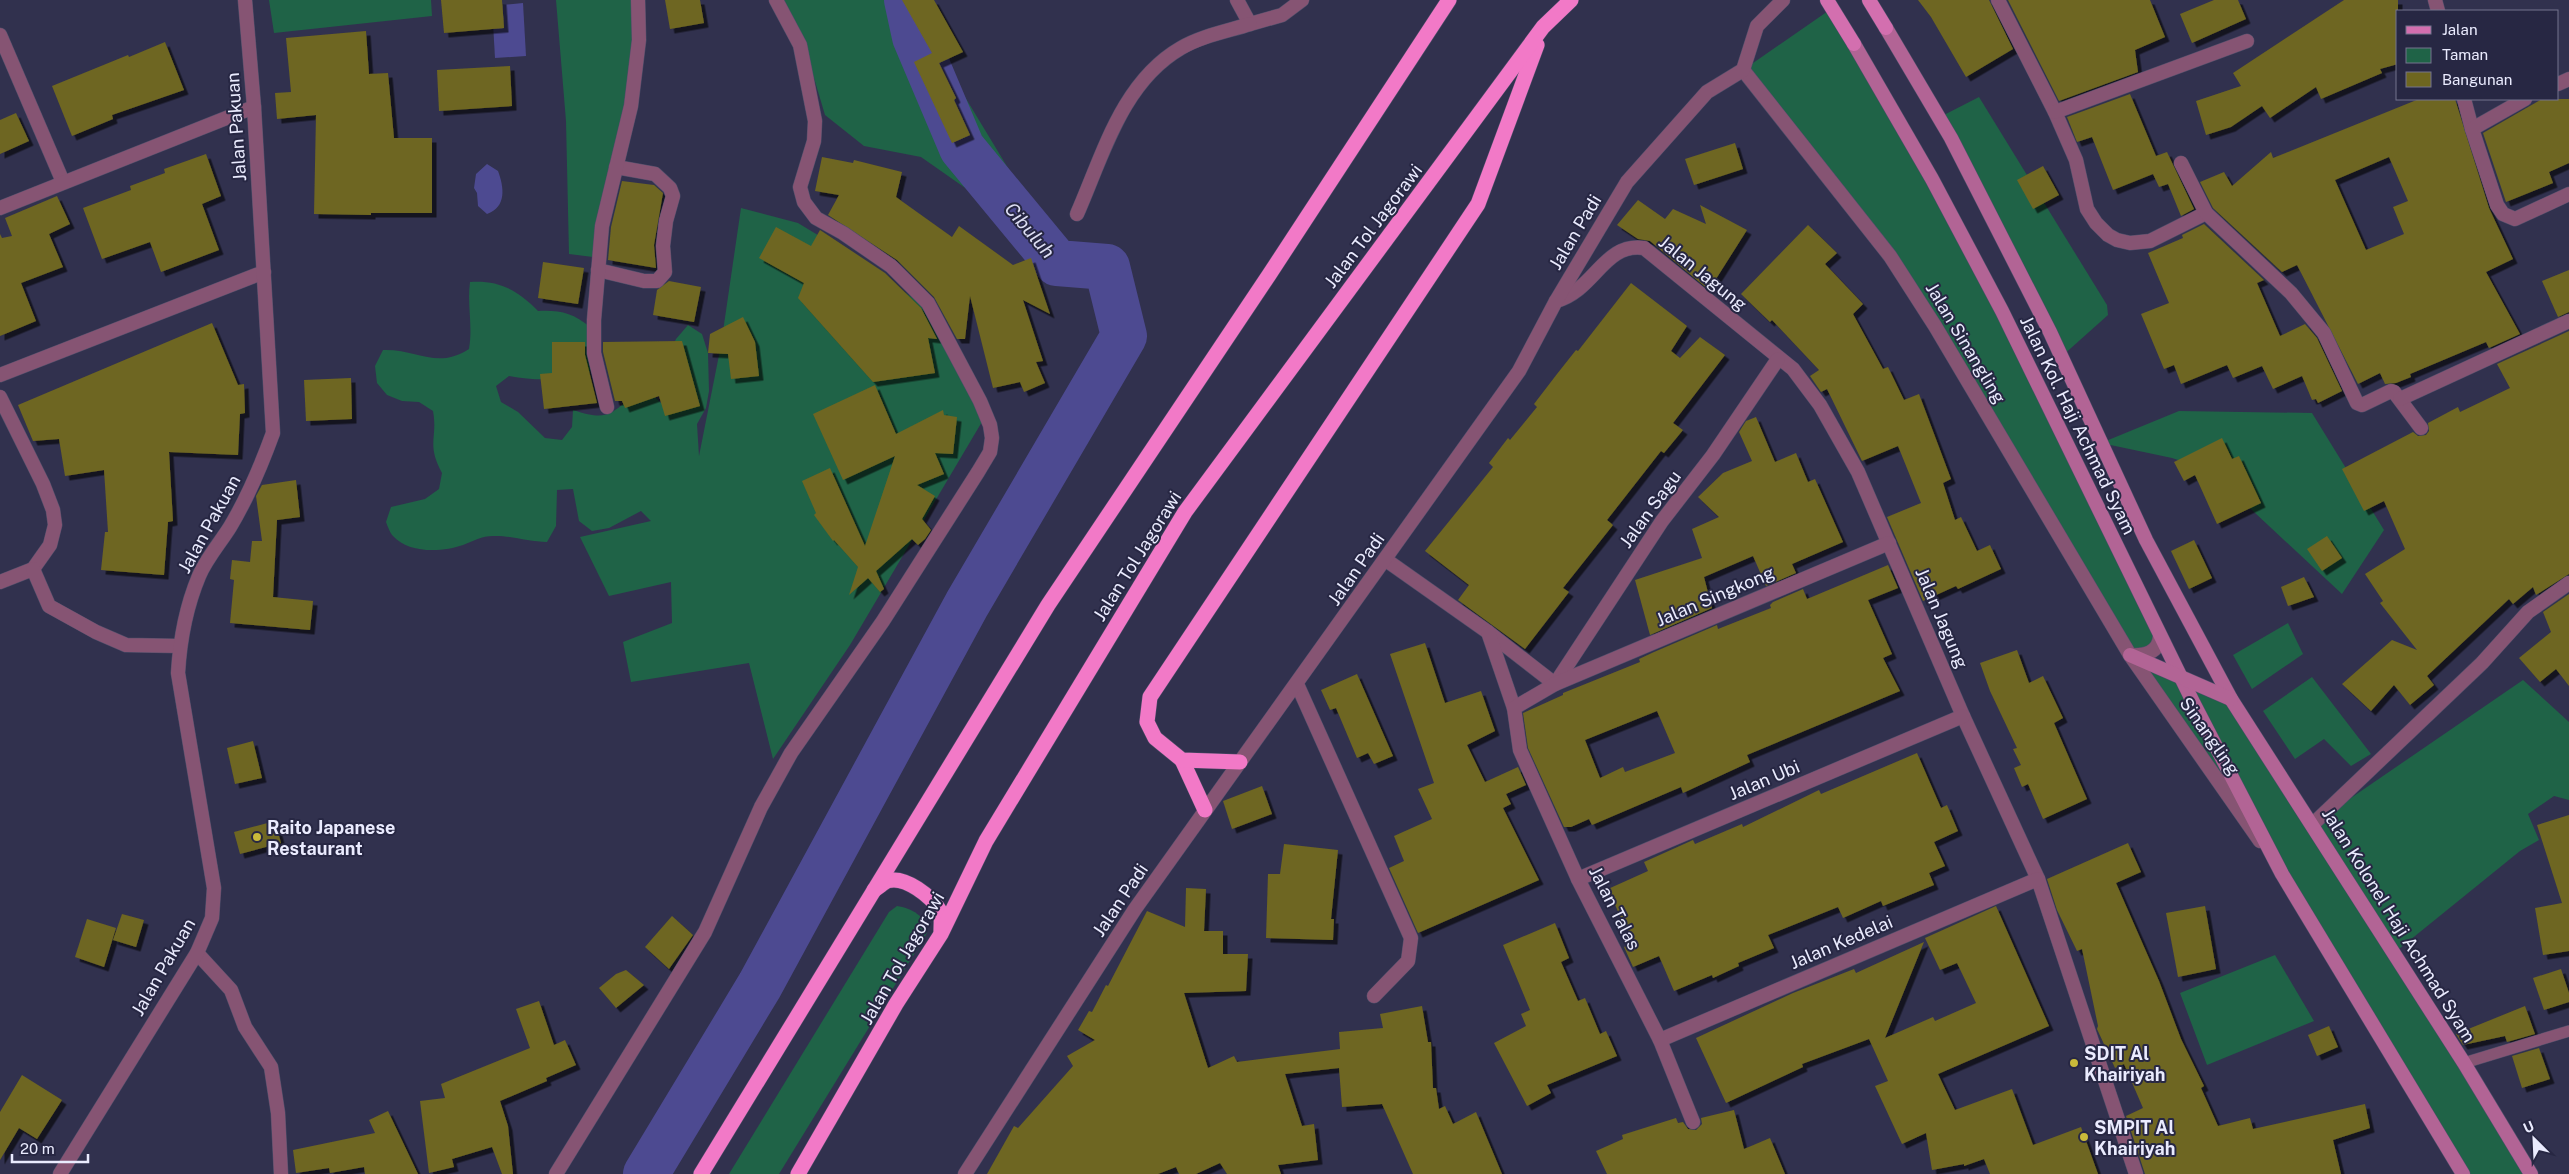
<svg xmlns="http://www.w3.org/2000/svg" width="2569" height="1174" viewBox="0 0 2569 1174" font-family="'Public Sans',sans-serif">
	<defs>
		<filter id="shadow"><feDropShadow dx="4.5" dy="4.5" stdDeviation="0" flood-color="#0009"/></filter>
	</defs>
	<rect width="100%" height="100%" fill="#31314e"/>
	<!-- green -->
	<g fill="#1f6347">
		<path d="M269,0H431L432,16L274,33Z"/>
		<path d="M556,0H635L630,77L593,257L569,254L566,121Z"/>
		<path d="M784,0H928L942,59L1011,173L981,199L921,157L864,146L825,115L803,41Z"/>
		<path d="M1831,9L1924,166L2160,636L2144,655L2231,699L2313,824L2523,680L2569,722V800L2554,796L2528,814L2539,840L2520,851L2394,953L2531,1174H2463L2328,945L2130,655L1935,326L1743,70Z"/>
		<path d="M1979,97L2107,305L2108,315L2061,357L1942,116Z"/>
		<path d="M741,208L798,223L854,257L930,310L986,415L850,645L773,759L749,663L631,682L623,642L672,623L671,582L609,596L580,537L651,521L641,511L609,528L592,531L579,521L573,489L557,490L556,526L547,542C529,542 509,535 493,536C482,536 473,541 463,545C443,552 409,554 393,536C390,533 388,527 386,522L391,507L425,499L439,489L442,473C426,444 438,438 433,411L419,402L402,401L387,395L377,383L375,366L383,350C419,349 436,370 469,349C473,326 467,305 470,282C499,280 518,290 538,311C560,310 573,313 590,327L593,363L590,372C563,381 537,381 509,376L496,386L501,402L518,412L545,438L562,440L572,427L573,410C620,426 610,403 648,391L661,403L667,389L669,354L676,339L688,325L702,334L708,353L709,391L706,408L697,424L699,456L721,345Z"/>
		<path d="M2179,411L2312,413L2384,530L2342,594L2209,470L2172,458L2101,443Z"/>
		<path d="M2288,623L2303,654L2252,689L2233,655Z"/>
		<path d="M2312,677L2371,754L2351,766L2324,739L2295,759L2263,711Z"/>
		<path d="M897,906C911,908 927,916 927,933L779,1174H729L889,912Z"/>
		<path d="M2275,955L2314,1021L2207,1065L2180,993Z"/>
	</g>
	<!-- water -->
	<g fill="#4d4a91">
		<path d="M523,3L526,56L495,58L492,6Z"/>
		<path d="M487,164L498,171C504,187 507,207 487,214L478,206L477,193L474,188L476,174Z"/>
	</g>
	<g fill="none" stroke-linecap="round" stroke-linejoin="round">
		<!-- river -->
		<path stroke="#4d4a91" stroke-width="46" d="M646,1174L760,985L967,604L1124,336L1107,267L1057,263L962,148L915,37L907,0"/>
	</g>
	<!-- building -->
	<g fill="#6e6620" fill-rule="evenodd" filter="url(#shadow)">
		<path d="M441,0H502L504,28L444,33Z"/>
		<path d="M665,0H700L704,23L670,29Z"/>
		<path d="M902,0H934L963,52L939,63L956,98L954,100L970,135L952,143L914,62L932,53Z"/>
		<path d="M1918,0H1989L2013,49L1966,77L1931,17Z"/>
		<path d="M2008,0H2150L2165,37L2135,50L2138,72L2059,101Z"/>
		<path d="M2214,0H2238L2246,19L2192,43L2180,14Z"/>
		<path d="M2344,0H2398V64L2380,69L2382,73L2321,99L2316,87L2270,118L2262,106L2231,127L2206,135L2196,101L2241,86L2233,73Z"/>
		<path d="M366,31L369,74L388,73L394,138H432V213H371V215L314,214L316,115L277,119L275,93L291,92L286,38Z"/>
		<path d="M165,42L184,90L112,115L113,119L72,136L52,86L128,55L129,57Z"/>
		<path d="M510,66L512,106L439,111L437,70Z"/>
		<path d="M2130,94L2156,156L2167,152L2194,209L2181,216L2168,184L2159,187L2153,174L2113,190L2092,137L2077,142L2067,117Z"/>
		<path d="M2419,99H2455L2489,208L2513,259L2486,272L2520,334L2489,348L2486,342L2410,374L2411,377L2396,383L2385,384L2380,373L2358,384L2297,265L2282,272L2213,208L2200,182L2224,172L2232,186L2271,152L2273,158ZM2389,157L2408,201L2393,207L2404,234L2366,250L2335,180Z"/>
		<path d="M2542,99H2569V163L2549,172L2553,183L2506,202L2483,133Z"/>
		<path d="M16,113L29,141L0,154V120Z"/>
		<path d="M1735,143L1743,169L1694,185L1685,159Z"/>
		<path d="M206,154L221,196L202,204L219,250L161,272L150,242L102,259L83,208L131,190L130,186L165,173L164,169Z"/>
		<path d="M822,157L853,163L854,160L902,172L896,197L952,237L959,226L1013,265L1031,258L1050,314L1023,300L1043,361L1036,362L1045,383L1024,392L1020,382L993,388L970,296L965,339H957L934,297L897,260L828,215L839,195L815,191Z"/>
		<path d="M2043,166L2059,195L2033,209L2017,180Z"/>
		<path d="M622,181L654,185L663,193L654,245L656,268L608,260L611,227Z"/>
		<path d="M57,196L70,224L49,234L63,267L21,283L36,321L0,336V234L2,238L12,236L5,218Z"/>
		<path d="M1638,200L1665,219L1673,209L1706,224L1700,205L1747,230L1709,290L1650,241L1638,239L1617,225Z"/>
		<path d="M2204,224L2264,280L2257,283L2280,336L2305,324L2317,338L2342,391L2318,403L2316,399L2312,400L2302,376L2273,389L2262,366L2233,378L2227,365L2181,384L2174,365L2164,369L2141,314L2169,303L2148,253L2183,238L2182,235Z"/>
		<path d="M1808,225L1837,253L1825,264L1863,304L1853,314L1883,369L1888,367L1904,400L1919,394L1951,479L1943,483L1955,520L1961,517L1977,551L1990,545L2001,569L1958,589L1956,586L1923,601L1887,517L1921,503L1898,446L1862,461L1827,389L1821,392L1810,376L1819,370L1772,320L1770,322L1741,294Z"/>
		<path d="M776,227L811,246L820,230L885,273L921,308L937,339L928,338L935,373L873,382L798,298L804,283L759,258Z"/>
		<path d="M543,262L584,268L578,304L538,298Z"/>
		<path d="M2569,270V312L2558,317L2542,281Z"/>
		<path d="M669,281L701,287L694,322L653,315L657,290Z"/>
		<path d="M1631,283L1687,326L1671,351L1680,358L1700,337L1725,355L1673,423L1683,430L1664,453L1661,451L1607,520L1613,525L1563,588L1569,592L1525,649L1458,600L1469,585L1425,551L1493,467L1489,463L1508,438L1510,440L1537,407L1534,404L1557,374L1576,350L1578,351Z"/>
		<path d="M743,317L755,342L759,376L731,379L728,354L708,353L710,334Z"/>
		<path d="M212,323L238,385L244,384L245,413L240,414L238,455L169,452L173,521L168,522L164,575L101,570L105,532H108L104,470L65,476L59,439L33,441L18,405Z"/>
		<path d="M2569,331V574L2536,595L2533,587L2513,604L2509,599L2427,676L2434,685L2410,705L2394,685L2371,711L2342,684L2392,640L2417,650L2380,603L2383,601L2365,574L2405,549L2384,501L2364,511L2342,469L2413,432L2418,436L2426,435L2429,431L2428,423L2458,407L2460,412L2510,388L2497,364Z"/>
		<path d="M682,341L700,406L665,416L659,396L625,408L622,401H615L603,352V342Z"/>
		<path d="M552,342H585V355L597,403L544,409L540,374L552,373Z"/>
		<path d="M351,378L352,419L306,421L304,380Z"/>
		<path d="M875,385L896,434L943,410L944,415L957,417L953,454L935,453L944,474L917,485L935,496L922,519L931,530L925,539L918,545L912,539L876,571L884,589L880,592L868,578L849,595L858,567L834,540L833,541L814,515L816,513L802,481L830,468L865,546L895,456L843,480L813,414Z"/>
		<path d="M1756,417L1775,462L1796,453L1808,482L1815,479L1843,542L1792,564L1796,573L1766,586L1753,556L1704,577L1712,608L1650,635L1635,580L1702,558L1692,529L1719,517L1698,497L1723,473L1752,461L1739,432L1746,421Z"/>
		<path d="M2222,438L2232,459L2239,456L2261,503L2217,524L2195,475L2184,481L2174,462Z"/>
		<path d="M296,480L300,517L277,520L273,597L313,601L310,630L230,623L234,580L230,579L232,560L250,562L252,541H262L256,496L262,485Z"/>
		<path d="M2327,536L2342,558L2322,571L2307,549Z"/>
		<path d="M2194,540L2212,578L2189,589L2171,551Z"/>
		<path d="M1888,565L1898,588L1868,600L1892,654L1883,658L1900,691L1747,755L1750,762L1683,793L1681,787L1592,825L1589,819L1571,827H1564L1528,748L1523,713L1563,695V693L1640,662L1639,659L1654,652L1717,625L1718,629L1771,608L1770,605L1773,602L1803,589L1807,599ZM1657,711L1675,753L1625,772L1623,767L1600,778L1585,740Z"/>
		<path d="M2304,577L2314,597L2288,606L2281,587Z"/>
		<path d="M2569,594V686L2556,669L2540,682L2519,658L2551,632L2543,612Z"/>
		<path d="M1425,643L1445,703L1481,691L1495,731L1467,745L1485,782L1518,767L1526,785L1506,794L1511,804L1503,808L1539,880L1418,933L1389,868L1404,861L1394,836L1432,819L1418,789L1434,783L1390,654Z"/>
		<path d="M2017,650L2029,683L2043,676L2063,718L2054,723L2087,799L2043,819L2028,784L2022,787L2014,768L2021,765L2013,749L2017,748L1990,691L1980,663Z"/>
		<path d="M1357,674L1393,756L1374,764L1368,753L1357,758L1336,708L1330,710L1321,690Z"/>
		<path d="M253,741L262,778L235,784L227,748Z"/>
		<path d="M1917,753L1941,808L1947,805L1958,831L1934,842L1945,866L1929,873L1934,885L1883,906L1881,901L1843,918L1838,907L1768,935L1774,948L1738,963L1739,966L1713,978L1712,975L1674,991L1659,956L1633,967L1624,947L1632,943L1608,889L1648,871L1644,862L1693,840L1695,844L1742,824L1743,827L1819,790L1821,794Z"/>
		<path d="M1262,786L1272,814L1232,829L1223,801Z"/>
		<path d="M2569,815V951L2543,955L2535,908L2562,903L2537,825Z"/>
		<path d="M275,821L281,843L240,854L234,832Z"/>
		<path d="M2128,843L2141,872L2116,883L2159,981L2181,1039L2204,1086L2201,1088L2218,1126L2250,1118L2253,1129L2365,1104L2370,1128L2333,1140L2341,1174H2145L2126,1116L2143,1108L2124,1064L2115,1068L2097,1029L2098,1026L2082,949L2077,951L2057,910L2047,879Z"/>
		<path d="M1284,844L1338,850L1331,919H1334L1333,940L1266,938L1268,874H1280Z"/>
		<path d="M1186,888L1206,889L1204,931H1223V954H1248L1246,991L1184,993L1208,1068L1234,1056L1237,1062L1340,1049L1339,1032L1383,1028L1380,1014L1422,1006L1428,1042H1431L1433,1088H1436L1439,1109L1445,1106L1453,1124L1476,1112L1502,1174H1413L1382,1104L1342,1107L1339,1068L1285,1074L1302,1126L1314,1124L1318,1160L1278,1165L1281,1174H1227L1220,1163L1196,1174H1179L1176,1167L1158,1174H987L1014,1126L1018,1128L1073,1066L1067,1056L1095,1040L1078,1030L1089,1011L1092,1012L1106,985L1108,986L1147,911L1185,927Z"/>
		<path d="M1996,906L2049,1026L1938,1074L1955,1110L2012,1089L2033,1145L2081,1127L2098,1174H1990L1984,1159L1964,1166V1164L1932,1170L1926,1133L1902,1144L1875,1086L1888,1081L1869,1039L1802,1064L1803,1067L1726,1103L1696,1038L1793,993L1854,969L1856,973L1924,942L1885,1038L1933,1017L1935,1021L1976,1003L1957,963L1940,970L1925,938Z"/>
		<path d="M2205,906L2216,969L2178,977L2166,913Z"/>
		<path d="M122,914L144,920L136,947L113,940Z"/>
		<path d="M672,916L693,935L669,969L645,947Z"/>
		<path d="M87,919L116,928L104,967L75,957Z"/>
		<path d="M1555,923L1569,958L1561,962L1578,1001L1585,998L1600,1034L1606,1031L1617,1056L1547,1085L1551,1093L1527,1106L1494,1043L1526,1026L1521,1014L1530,1010L1503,945Z"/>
		<path d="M2561,969L2569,993V1002L2544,1010L2533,978Z"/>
		<path d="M626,970L644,985L616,1008L599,988L616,974Z"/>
		<path d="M539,1001L554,1045L565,1040L576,1065L546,1078L547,1081L500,1101L508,1126L513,1174H502L492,1147L452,1159L454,1167L429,1173L420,1101L445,1098L441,1084L530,1048L516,1009Z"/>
		<path d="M2525,1006L2535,1034L2507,1042L2505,1036L2463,1045L2456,1034Z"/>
		<path d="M2329,1026L2338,1047L2317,1056L2308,1035Z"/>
		<path d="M2539,1048L2550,1079L2522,1088L2512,1056Z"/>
		<path d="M22,1075L62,1100L37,1139L19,1128L0,1160V1112Z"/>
		<path d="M1734,1110L1744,1149L1770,1138L1785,1174H1607L1596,1151L1623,1139L1622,1135L1676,1118L1678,1123L1683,1122L1688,1129L1696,1130L1702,1124L1701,1118Z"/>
		<path d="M388,1111L418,1174H365L364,1167L330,1173L329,1168L296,1173L293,1150L375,1133L369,1120Z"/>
	</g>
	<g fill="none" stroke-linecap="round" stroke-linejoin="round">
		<!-- service casing -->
		<g stroke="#4f4f6a" stroke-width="12">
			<path id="service" d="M2464,1063L2569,1031"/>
		</g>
		<!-- minor casing -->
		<g stroke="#4f4f6a" stroke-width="15">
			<g id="minor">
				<path d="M1237,0L1250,24L1282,15L1302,0"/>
				<path d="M1998,0L2055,112L2076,160L2087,209L2096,223L2108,235L2117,240L2130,243L2150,241L2206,213"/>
				<path d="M2435,0L2438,11"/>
				<path d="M0,35L63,182"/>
				<path d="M2558,84L2569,79"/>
				<path d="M2464,99L2472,129"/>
				<path d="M2525,99L2472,129L2497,205L2503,214L2515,219L2569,194"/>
				<path d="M2055,112L2247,41"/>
				<path d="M2181,163L2206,213L2291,293L2324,333L2357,403L2362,405L2391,391L2394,392L2421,428"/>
				<path d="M0,208L254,107"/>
				<path d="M1077,214C1103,155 1122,82 1181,48C1201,36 1228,31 1250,24"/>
				<path d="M598,270L644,281H657L665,272L663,246L666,221L673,196L670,188L655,174L616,167"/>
				<path d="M1556,301C1595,290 1604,242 1644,248L1793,369L1820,405L1858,472L1963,716L2038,879L2136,1174"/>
				<path d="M0,375L264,272"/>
				<path d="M0,397L43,484L53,510L55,525L50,545L33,569L0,582"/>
				<path d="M2400,399L2569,321"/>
				<path d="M607,407L594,353V320L602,226L631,106L639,40L638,0"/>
				<path d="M1386,560L1488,632L1555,684"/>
				<path d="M33,569L49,606L96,632L126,645L180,646"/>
				<path d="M1488,632L1514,708"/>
				<path d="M1297,684L1411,938L1408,961L1374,996"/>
				<path d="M1555,684L1662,521L1713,455L1778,359"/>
				<path d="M2313,824L2482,663L2528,612L2569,583"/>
				<path d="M1578,879L1963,716"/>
				<path d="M197,953L231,990L245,1027L271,1067L278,1113L281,1174"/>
				<path d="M1660,1040L2038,879"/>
				<path d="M1693,1122L1660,1040L1578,879L1520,750L1514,708L1555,684L1889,543"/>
				<path d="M556,1174L705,932L761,807L791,753L883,621L978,472L990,452L992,438L990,425L980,401L928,303L891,266L843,233L816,218L804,202L800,187L814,141L815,121L800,45L776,0"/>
			</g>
		</g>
		<!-- tertiary casing -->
		<g stroke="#4f4f6a" stroke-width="15">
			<g id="tertiary">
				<path d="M1743,70L1890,256L1935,326L2130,655L2260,841"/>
				<path d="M2130,655C2144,656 2159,653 2160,636"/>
				<path d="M60,1174L197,953L212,918L214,888L178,673C180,639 186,607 199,576C206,559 220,543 230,527C248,497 261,466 273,433L254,107L245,0"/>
				<path d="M965,1174L1135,909L1519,371L1556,301L1627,182L1707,92L1743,70L1757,26L1783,0"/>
			</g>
		</g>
		<!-- secondary casing -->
		<g stroke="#4f4f6a" stroke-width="15">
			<g id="secondary">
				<path d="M1886,28L1951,138L2050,332L2146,540L2231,699L2464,1063L2531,1174"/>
				<path d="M1854,44L1932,179L2002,311L2194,704L2282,874L2463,1174"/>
				<path d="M2130,655L2231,699"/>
			</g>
		</g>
		<!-- primary casing -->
		<g stroke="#4f4f6a" stroke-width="15">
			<g id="primary">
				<path d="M1827,0L1854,44"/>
				<path d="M1869,0L1886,28"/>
			</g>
		</g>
		<!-- motorway casing -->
		<g stroke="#4f4f6a" stroke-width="16">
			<g id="motorway">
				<path d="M1182,760L1205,810"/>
				<path d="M1240,762L1182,760L1155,738L1147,722L1150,697L1478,204L1537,45"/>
				<path d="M874,890C878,888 883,883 887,881C905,875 932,897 940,911C942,916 941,925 941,931"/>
				<path d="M701,1174L1048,605L1269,275L1449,0"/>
				<path d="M798,1174L896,1004L941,934L986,841L1185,512L1543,27L1571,0"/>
			</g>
		</g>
		<!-- service -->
		<use href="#service" stroke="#865473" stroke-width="11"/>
		<!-- minor -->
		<use href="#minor" stroke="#865473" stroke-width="14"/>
		<!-- tertiary -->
		<use href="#tertiary" stroke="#865473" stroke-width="14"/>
		<!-- secondary -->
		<use href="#secondary" stroke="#b26495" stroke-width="14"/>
		<!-- primary -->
		<use href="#primary" stroke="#d36faf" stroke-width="14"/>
		<!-- motorway -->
		<use href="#motorway" stroke="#f279c7" stroke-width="15"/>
	</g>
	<!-- markers -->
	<g fill="#c9ba3a" stroke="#272743" stroke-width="2">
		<circle cx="257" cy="837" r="5"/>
		<circle cx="2074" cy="1063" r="5"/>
		<circle cx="2084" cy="1137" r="5"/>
	</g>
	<g text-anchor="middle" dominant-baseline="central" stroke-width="4" stroke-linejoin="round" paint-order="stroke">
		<!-- street labels -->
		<g font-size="18" fill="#eaebfe" stroke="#272743">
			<text transform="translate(236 127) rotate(-94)">Jalan Pakuan</text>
			<text transform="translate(1373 226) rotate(-53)">Jalan Tol Jagorawi</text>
			<text transform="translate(1575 232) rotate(-59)">Jalan Padi</text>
			<text transform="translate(1703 273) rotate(39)">Jalan Jagung</text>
			<text transform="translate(1966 343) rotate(59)">Jalan Sinangling</text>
			<text transform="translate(2078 425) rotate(64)">Jalan Kol. Haji Achmad Syam</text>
			<text transform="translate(1650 509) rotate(-54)">Jalan Sagu</text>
			<text transform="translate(209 524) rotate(-61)">Jalan Pakuan</text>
			<text transform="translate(1137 556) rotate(-58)">Jalan Tol Jagorawi</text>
			<text transform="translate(1356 569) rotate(-55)">Jalan Padi</text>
			<text transform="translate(1715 596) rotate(-23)">Jalan Singkong</text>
			<text transform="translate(1942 618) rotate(67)">Jalan Jagung</text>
			<text transform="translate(2210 736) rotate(55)">Sinangling</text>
			<text transform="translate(1764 780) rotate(-23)">Jalan Ubi</text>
			<text transform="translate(1120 900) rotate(-56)">Jalan Padi</text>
			<text transform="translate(1615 908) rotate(63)">Jalan Talas</text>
			<text transform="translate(2399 925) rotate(58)">Jalan Kolonel Haji Achmad Syam</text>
			<text transform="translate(1841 942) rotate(-23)">Jalan Kedelai</text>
			<text transform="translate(902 958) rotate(-60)">Jalan Tol Jagorawi</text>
			<text transform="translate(163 967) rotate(-60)">Jalan Pakuan</text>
		</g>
		<!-- poi labels -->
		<g font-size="18" font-weight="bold" fill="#eaebfe" stroke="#272743" text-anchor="start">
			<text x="267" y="827">Raito Japanese<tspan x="267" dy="21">Restaurant</tspan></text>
			<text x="2084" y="1053">SDIT Al<tspan x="2084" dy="21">Khairiyah</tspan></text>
			<text x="2094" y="1127">SMPIT Al<tspan x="2094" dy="21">Khairiyah</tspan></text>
		</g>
		<!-- water labels -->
		<g font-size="19" font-style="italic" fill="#dddef3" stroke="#272743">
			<text transform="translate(1030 230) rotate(50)">Cibuluh</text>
		</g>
	</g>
	<!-- legend -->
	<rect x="2396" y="10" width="162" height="90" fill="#272743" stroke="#75758e"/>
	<rect x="2406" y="26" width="25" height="8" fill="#d36faf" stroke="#75758e"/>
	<text x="2442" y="35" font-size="15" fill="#eaebfe">Jalan</text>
	<rect x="2406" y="48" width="25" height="15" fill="#1f6347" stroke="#75758e"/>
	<text x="2442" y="60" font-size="15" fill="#eaebfe">Taman</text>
	<rect x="2406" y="72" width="25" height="15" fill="#6e6620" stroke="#75758e"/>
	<text x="2442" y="85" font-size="15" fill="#eaebfe">Bangunan</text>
	<!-- north arrow -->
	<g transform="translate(2534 1139) rotate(336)" stroke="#272743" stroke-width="4" paint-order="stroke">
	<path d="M0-4L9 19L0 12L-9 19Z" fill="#eaebfe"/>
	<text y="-8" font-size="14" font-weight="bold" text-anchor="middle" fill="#eaebfe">U</text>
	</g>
	<!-- scale -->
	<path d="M12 1154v8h76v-8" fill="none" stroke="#eaebfe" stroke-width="2.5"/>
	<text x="20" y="1154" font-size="15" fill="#eaebfe" stroke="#272743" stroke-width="4" paint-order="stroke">20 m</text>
</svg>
